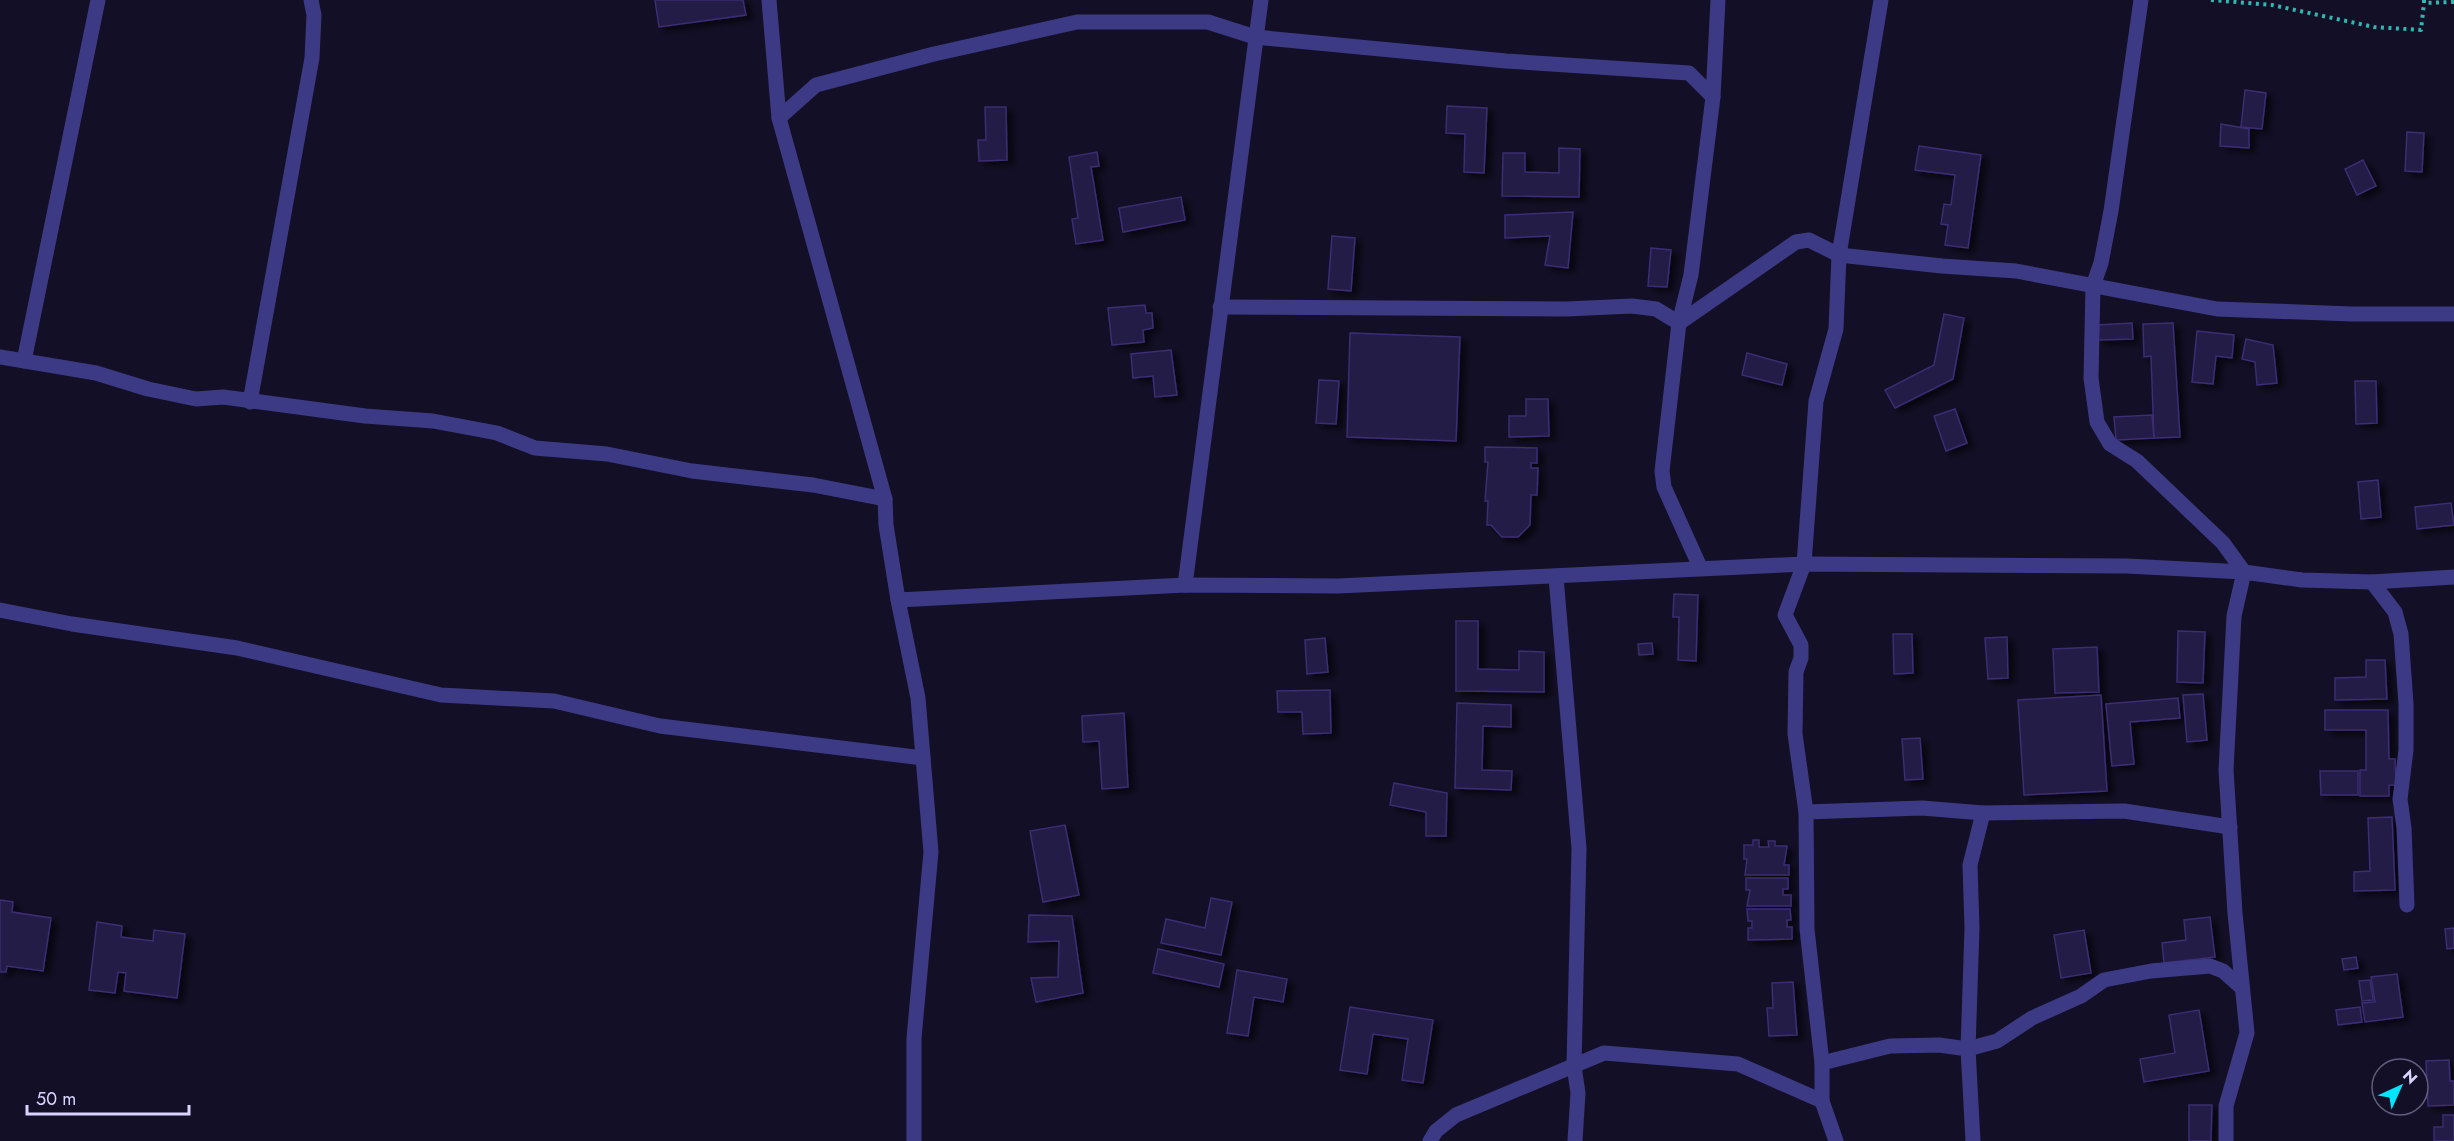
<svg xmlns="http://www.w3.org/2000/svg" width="2454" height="1141" viewBox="0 0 2454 1141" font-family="Jost,sans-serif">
	<defs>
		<filter id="shadow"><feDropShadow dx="6" dy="4" stdDeviation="3" flood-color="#0009"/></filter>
	</defs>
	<rect width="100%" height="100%" fill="#130f26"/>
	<!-- building -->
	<g fill="#241b47" stroke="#3b2d73" stroke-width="1.5" filter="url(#shadow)">
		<path d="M655,0H743L746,15L659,27Z"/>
		<path d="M2245,90L2266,93L2262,129L2241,127Z"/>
		<path d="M1447,106L1487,108L1484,173L1464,172L1465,134L1446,133Z"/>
		<path d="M985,107H1006L1007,160L979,161L978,140H986Z"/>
		<path d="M2221,124L2249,129V148L2220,146Z"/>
		<path d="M2407,132L2424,133L2422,172L2405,171Z"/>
		<path d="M1919,146L1981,155L1968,248L1945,245L1948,225L1941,224L1944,204L1951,205L1955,175L1915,170Z"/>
		<path d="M1559,148L1580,149L1579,197L1502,196L1503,153H1525V172L1559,173Z"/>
		<path d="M1097,152L1099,166L1091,167L1103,240L1076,244L1072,219L1078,218L1069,157Z"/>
		<path d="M2363,160L2376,186L2357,195L2345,169Z"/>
		<path d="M1181,197L1185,220L1123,232L1119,208Z"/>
		<path d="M1573,212L1568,268L1545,265L1550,236L1505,238V215Z"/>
		<path d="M1332,236L1355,238L1351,291L1328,289Z"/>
		<path d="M1651,248L1671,250L1667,287L1648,286Z"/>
		<path d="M1145,305L1146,313H1152L1153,328L1143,330L1144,342L1112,345L1108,308Z"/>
		<path d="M1944,314L1964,318L1953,379L1895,408L1885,390L1934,365Z"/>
		<path d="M2132,323L2133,339L2098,340L2097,325Z"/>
		<path d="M2173,323L2180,437L2154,438L2151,356L2144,357L2143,324Z"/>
		<path d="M2197,331L2234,335L2232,358L2216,356L2213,384L2192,382Z"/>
		<path d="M1350,333L1460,337L1456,441L1347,437Z"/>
		<path d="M2246,339L2273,345L2277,383L2257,385L2255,362L2242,359Z"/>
		<path d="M1171,350L1177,395L1155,397L1153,376L1133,378L1131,354Z"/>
		<path d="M1747,353L1787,364L1782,385L1742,375Z"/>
		<path d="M1319,380L1339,381L1336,424L1316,423Z"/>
		<path d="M2355,381H2376L2377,423L2356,424Z"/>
		<path d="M1526,399H1548L1549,436L1509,437V416H1526Z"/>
		<path d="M1955,409L1967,443L1946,451L1934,416Z"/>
		<path d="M2152,415L2154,438L2116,440L2114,417Z"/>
		<path d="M1485,447L1537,448V463H1531V468H1538L1537,495H1531L1530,525L1518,537H1502L1491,525H1487L1488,501H1485L1488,462H1485Z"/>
		<path d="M2378,480L2381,517L2361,519L2358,482Z"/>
		<path d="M2451,503L2454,525L2417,529L2415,507Z"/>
		<path d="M1674,594L1698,595L1696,661L1678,660L1679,617H1673Z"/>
		<path d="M1456,621H1478V669L1519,670V651L1544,652V692L1456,691Z"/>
		<path d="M2178,631L2205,632L2203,683L2177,682Z"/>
		<path d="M1893,634H1912L1913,673L1894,674Z"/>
		<path d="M2007,637L2008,678L1988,679L1985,638Z"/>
		<path d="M1325,638L1328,672L1307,674L1305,640Z"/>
		<path d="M1652,643L1653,654L1639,655L1638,644Z"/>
		<path d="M2097,647L2099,692L2055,693L2053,649Z"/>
		<path d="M2366,660H2385L2387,699L2335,700V678L2366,677Z"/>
		<path d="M1330,690L1331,733L1303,734L1302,712H1278L1277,691Z"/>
		<path d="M2203,694L2207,740L2187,742L2183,695Z"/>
		<path d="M2101,695L2107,791L2024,795L2018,700Z"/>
		<path d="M2178,698L2180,718L2130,722L2134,764L2112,766L2106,704Z"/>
		<path d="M1457,703L1511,705V727L1483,726L1482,770L1512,771L1511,790L1455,788Z"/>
		<path d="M2325,710H2388L2389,759H2395L2396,785H2389V796H2360V770H2366V730H2325Z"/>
		<path d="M1124,713L1128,787L1102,789L1099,741L1083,742L1082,716Z"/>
		<path d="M1920,738L1923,779L1905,780L1902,739Z"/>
		<path d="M2320,771H2358V795H2321Z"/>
		<path d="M1394,783L1447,793L1446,836H1426V812L1390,805Z"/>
		<path d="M2392,817L2395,890L2354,891V872L2370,871L2368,818Z"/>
		<path d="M1065,825L1079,895L1043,902L1030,831Z"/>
		<path d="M1753,840H1759V847H1769L1768,841H1775V846H1787L1784,865H1789V875H1745L1747,859H1744V845H1753Z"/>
		<path d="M1746,878H1788V889H1783V895H1791V906H1747L1750,890H1746Z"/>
		<path d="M1211,898L1232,902L1221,955L1161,943L1166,919L1205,928Z"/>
		<path d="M0,900L13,902L12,912L51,918L43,971L7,966L6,972H0Z"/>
		<path d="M1747,909H1790L1791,920H1787V927H1792V939L1748,940V928H1752V921H1748Z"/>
		<path d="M1029,915L1072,916L1083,993L1036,1002L1031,978L1058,977L1059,941L1028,942Z"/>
		<path d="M2210,917L2215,957L2164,963L2162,943L2186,940L2184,920Z"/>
		<path d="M97,922L122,926L121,937L153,941L154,930L185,934L177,998L124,991L126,973L118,972L115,993L89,990Z"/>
		<path d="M2454,928V948L2447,949L2445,929Z"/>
		<path d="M2084,930L2091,973L2061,978L2054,935Z"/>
		<path d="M1158,949L1224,964L1219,987L1153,973Z"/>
		<path d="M2356,957L2358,968L2344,970L2342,959Z"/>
		<path d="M1237,970L1287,979L1283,1002L1254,997L1248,1036L1227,1033Z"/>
		<path d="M2397,974L2403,1017L2365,1022L2362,1003L2375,1002L2371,977Z"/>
		<path d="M2370,980L2373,1000L2362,1001L2359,981Z"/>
		<path d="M1793,982L1797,1035L1769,1036L1767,1008H1773L1772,983Z"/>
		<path d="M1350,1007L1433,1020L1423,1083L1402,1080L1408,1039L1373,1034L1367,1074L1340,1070Z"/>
		<path d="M2360,1007L2362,1022L2338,1025L2336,1010Z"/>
		<path d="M2199,1010L2209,1071L2144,1082L2140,1059L2175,1053L2169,1015Z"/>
		<path d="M2449,1060L2450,1081H2454V1105L2428,1106L2426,1061Z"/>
		<path d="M2189,1105H2212L2211,1141H2189Z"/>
		<path d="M2443,1115H2454V1141H2434V1127H2443Z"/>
	</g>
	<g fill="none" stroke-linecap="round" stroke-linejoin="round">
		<!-- path -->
		<g stroke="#2fb8b0" stroke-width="4" stroke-dasharray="3 4.5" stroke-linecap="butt">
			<path d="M2211,0L2272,5L2374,27L2421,30L2424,3"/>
			<path d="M2424,0V3L2454,2"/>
		</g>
		<!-- minor -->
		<g stroke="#3d3a85" stroke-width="15">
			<path d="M769,0L779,118L885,499L886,525L898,600L918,698L931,852L914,1038V1141"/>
			<path d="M2141,0L2111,211L2101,263L2093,286L2091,378L2097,422L2110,444L2137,461L2223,543L2244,572L2234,616L2226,770L2235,913L2247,1033L2226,1106V1141"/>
			<path d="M779,118L816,85L934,54L1077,22H1208L1255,37L1506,61L1689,73L1713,97"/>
			<path d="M1220,307L1567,309L1632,306L1656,309L1679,323L1796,242L1809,240L1839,255L1942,266L2016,271L2217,309L2352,314H2454"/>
			<path d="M0,357L96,373L148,389L196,399L223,397L365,416L433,421L497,433L535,448L607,454L692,471L813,485L885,499"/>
			<path d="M24,361L98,0"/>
			<path d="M250,402L312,58L314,15L311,0"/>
			<path d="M1700,567L1664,487L1662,471L1679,323L1691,275L1713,97L1718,0"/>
			<path d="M1556,577L1579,848L1574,1066L1578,1093L1575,1141"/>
			<path d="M2372,582L2395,612L2401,634L2406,704V750L2400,799L2404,828L2407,905"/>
			<path d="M1185,585L1261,0"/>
			<path d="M898,600L1185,585L1338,586L1804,564L2127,566L2244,572L2302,580L2372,582L2454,577"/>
			<path d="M0,610L72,624L237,648L441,695L554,701L660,726L923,758"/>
			<path d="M1806,812L1922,808L1983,813L2124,811L2230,827"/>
			<path d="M1822,1063L1890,1046L1939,1045L1968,1049L1997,1041L2032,1018L2081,996L2104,980L2151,971L2210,966L2223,971L2242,988"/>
			<path d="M1430,1141L1436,1131L1456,1115L1604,1053L1738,1064L1822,1101"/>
			<path d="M1836,1141L1822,1101V1063L1807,929L1806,812L1795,734L1796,672L1801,658V645L1785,615L1804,564L1816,401L1836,329L1839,255L1881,0"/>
			<path d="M1973,1141L1968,1049L1972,928L1970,865L1983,813"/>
		</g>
	</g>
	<!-- north arrow -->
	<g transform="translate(2400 1087) rotate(45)"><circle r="28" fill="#130f26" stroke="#625e7d" stroke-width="1.5"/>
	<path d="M0-4.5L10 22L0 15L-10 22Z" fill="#00e5ff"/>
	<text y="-9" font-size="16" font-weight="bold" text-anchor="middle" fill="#d9d4ff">N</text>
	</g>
	<!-- scale -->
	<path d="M27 1105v9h162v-9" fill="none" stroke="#d9d4ff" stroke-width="3"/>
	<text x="36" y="1105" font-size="18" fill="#d9d4ff" stroke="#130f26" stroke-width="4.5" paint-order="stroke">50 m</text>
</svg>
